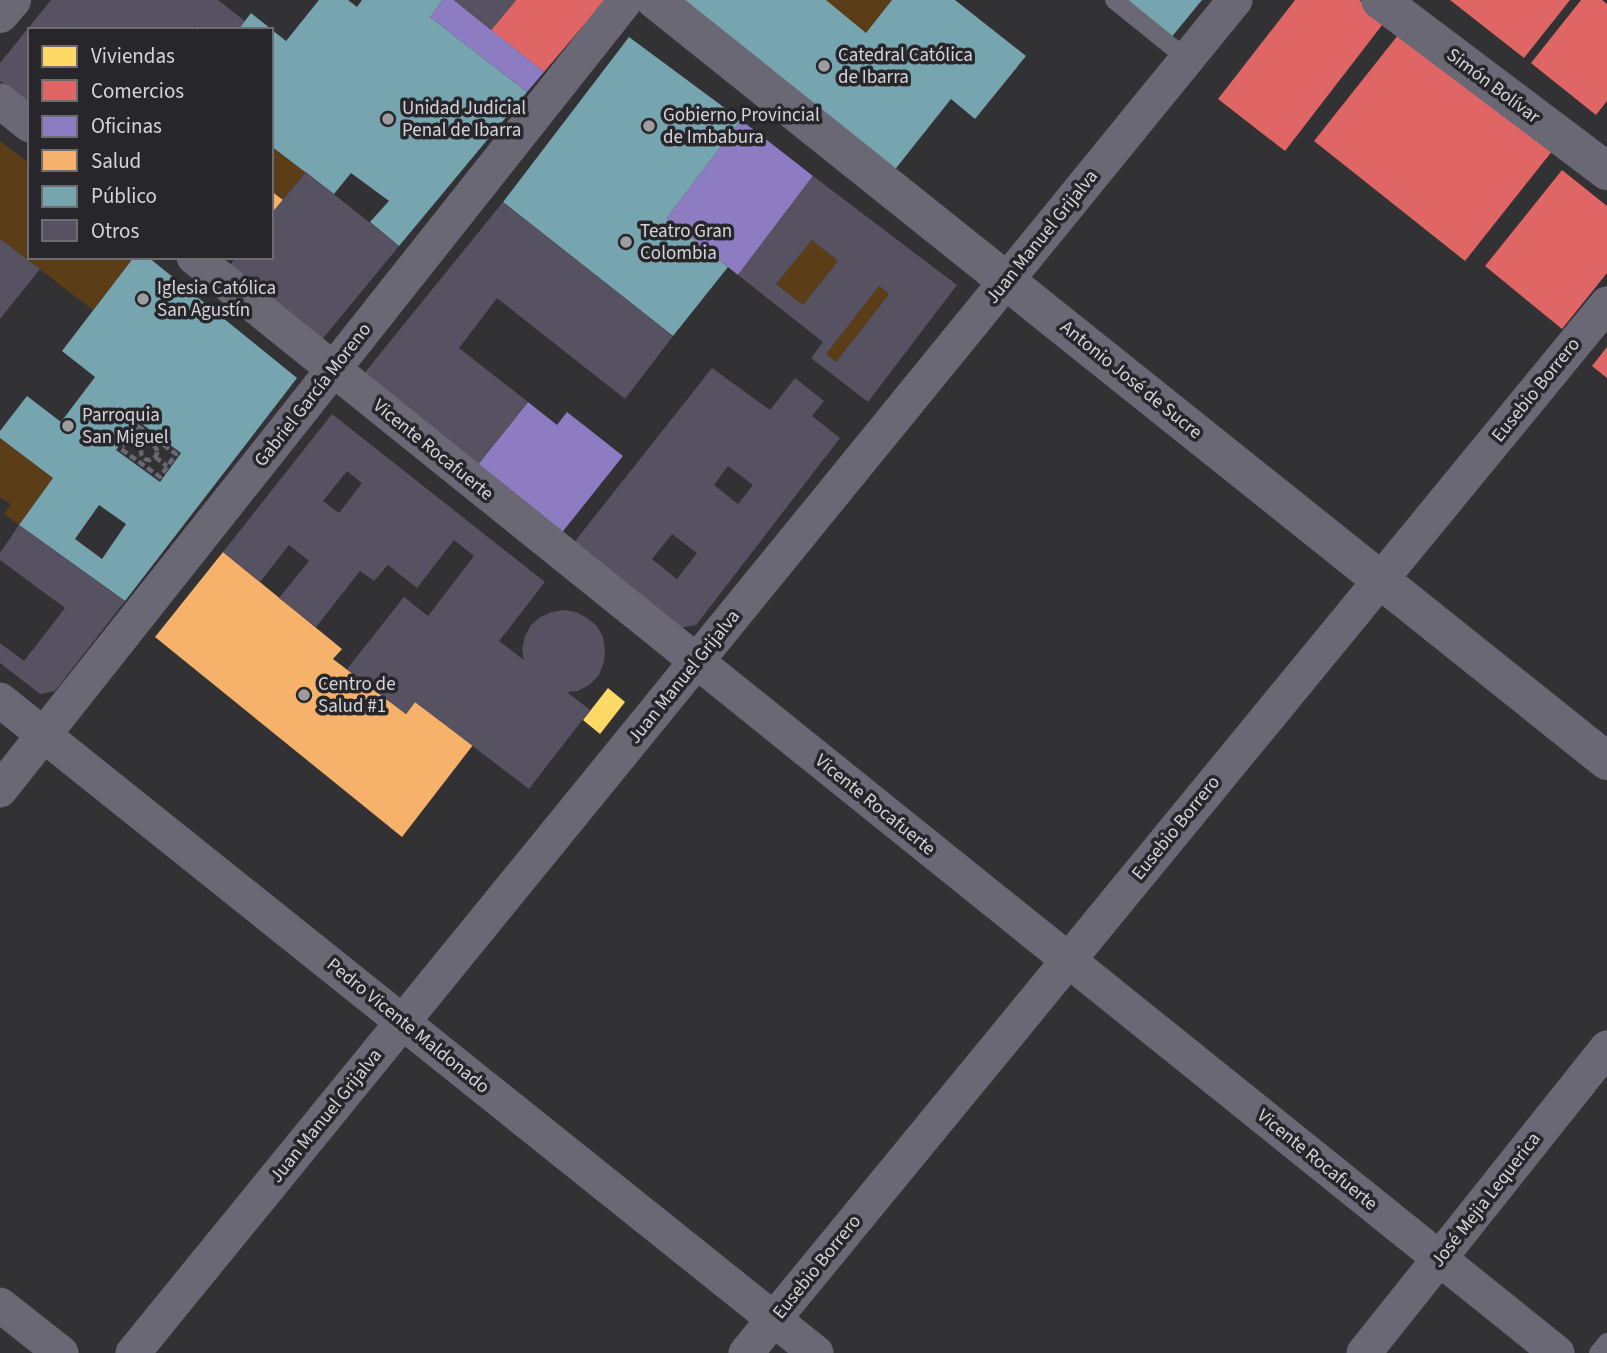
<svg xmlns="http://www.w3.org/2000/svg" width="1607" height="1353" viewBox="0 0 1607 1353" font-family="'Source Sans 3',sans-serif">
	<rect width="100%" height="100%" fill="#323134"/>
	<!-- green -->
	<g fill="#5b3d18">
		<path d="M826,0H892L866,33Z"/>
		<path d="M0,141L30,164V257H134L93,310L0,239Z"/>
		<path d="M271,146L306,172L283,200L271,191Z"/>
		<path d="M812,240L838,261L803,305L776,284Z"/>
		<path d="M879,286L889,294L836,362L826,354Z"/>
		<path d="M0,438L53,478L19,525L4,514L11,504L0,497Z"/>
	</g>
	<!-- homes -->
	<path fill="#ffd966" d="M608,688L625,702L600,734L583,720Z"/>
	<!-- shops -->
	<g fill="#e06666">
		<path d="M516,0H605L544,72L491,30Z"/>
		<path d="M1295,0H1359L1386,20L1285,151L1218,99Z"/>
		<path d="M1450,0H1570L1524,58Z"/>
		<path d="M1581,0H1602L1607,4V101L1596,115L1531,63Z"/>
		<path d="M1406,25L1557,145L1465,261L1314,141Z"/>
		<path d="M1562,170L1607,206V273L1562,329L1485,266Z"/>
		<path d="M1607,347V378L1592,366Z"/>
	</g>
	<!-- offices -->
	<g fill="#8e7cc3">
		<path d="M443,0H454L544,72L527,92L430,17Z"/>
		<path d="M741,120L813,176L738,275L667,218Z"/>
		<path d="M528,402L557,425L567,412L623,456L560,535L476,467Z"/>
	</g>
	<!-- health -->
	<g fill="#f6b26b">
		<path d="M271,191L283,200L271,214Z"/>
		<path d="M223,552L342,649L333,659L406,714L415,702L473,745L402,837L155,637Z"/>
	</g>
	<!-- public -->
	<g fill="#76a5af" fill-rule="evenodd">
		<path d="M319,0H348L357,7L362,0H443L430,17L527,92L399,246L370,222L389,201L351,173L334,194L271,146V30H238L251,13L286,41Z"/>
		<path d="M661,0H826L866,33L892,0H955L1026,56L975,119L951,99L885,182Z"/>
		<path d="M1123,0H1202L1170,39Z"/>
		<path d="M629,37L741,120L667,218L728,267L673,336L503,202Z"/>
		<path d="M134,257H148L297,378L125,601L19,525L53,478L0,438V431L27,396L61,422L95,377L62,351ZM138,421L181,453L160,482L116,450ZM99,505L126,524L102,559L75,539Z"/>
	</g>
	<!-- building -->
	<g fill="#565261" fill-rule="evenodd">
		<path d="M51,0H218L245,21L238,30H199L194,26L192,30H30V104L0,81V63Z"/>
		<path d="M454,0H516L491,30Z"/>
		<path d="M306,172L399,246L320,342L230,265L236,257H271V214Z"/>
		<path d="M813,176L957,285L868,402L811,358L823,342L738,275ZM812,240L838,261L803,305L776,284ZM879,286L889,294L836,362L826,354Z"/>
		<path d="M503,202L673,336L625,399L497,298L459,348L528,402L476,467L362,376Z"/>
		<path d="M0,239L40,269L0,319Z"/>
		<path d="M712,368L770,410L795,378L824,401L812,416L840,438L696,625L679,628L572,545ZM728,466L753,485L738,504L714,485ZM672,534L697,553L677,579L652,559Z"/>
		<path d="M332,414L545,582L499,641L524,660L522,650L525,636L531,625L540,617L552,612L564,610L576,612L587,618L597,626L603,637L605,649L604,662L599,675L589,685L578,691L567,692L590,710L529,789L415,702L406,714L347,669L404,597L428,616L474,556L454,540L417,588L388,565L374,581L360,571L316,627L279,598L309,561L289,545L260,582L223,552ZM347,471L362,483L339,513L323,501Z"/>
		<path d="M19,525L125,601L55,691L40,694L0,663V643L24,661L65,608L0,560V553Z"/>
	</g>
	<g fill="none" stroke-linecap="round" stroke-linejoin="round">
		<!-- path -->
		<g stroke="#696770" stroke-width="4.5" stroke-dasharray="7 3.5" stroke-linecap="butt">
			<path d="M138,426L176,454L160,477L121,449Z"/>
			<path d="M129,438L142,447"/>
			<circle cx="149" cy="452" r="8"/>
			<path d="M155,457L167,466"/>
		</g>
		<!-- service -->
		<g stroke="#6b6875" stroke-width="18">
			<path d="M1114,0L1187,59"/>
			<path d="M1598,1353L1607,1342"/>
		</g>
		<!-- minor -->
		<g stroke="#6b6875" stroke-width="35">
			<path d="M0,101L30,125"/>
			<path d="M194,257L1557,1353"/>
			<path d="M0,700L816,1353"/>
			<path d="M0,790L626,0"/>
			<path d="M0,1305L61,1353"/>
			<path d="M133,1353L1235,0"/>
			<path d="M746,1353L1607,304"/>
			<path d="M1364,1353L1607,1048"/>
		</g>
		<!-- tertiary -->
		<g stroke="#6b6875" stroke-width="38">
			<path d="M655,0L1607,761"/>
			<path d="M1380,0L1607,171"/>
			<path d="M0,14L12,0"/>
		</g>
	</g>
	<!-- markers -->
	<g fill="#9d9c9f" stroke="#27262b" stroke-width="2.5">
		<circle cx="824" cy="66" r="7"/>
		<circle cx="388" cy="119" r="7"/>
		<circle cx="649" cy="126" r="7"/>
		<circle cx="626" cy="242" r="7"/>
		<circle cx="143" cy="299" r="7"/>
		<circle cx="68" cy="426" r="7"/>
		<circle cx="304" cy="695" r="7"/>
	</g>
	<g text-anchor="middle" dominant-baseline="central" stroke-width="7" stroke-linejoin="round" paint-order="stroke">
		<!-- poi labels -->
		<g font-size="19" fill="#d6d5d9" stroke="#27262b" text-anchor="start">
			<text x="838" y="55">Catedral Católica<tspan x="838" dy="22">de Ibarra</tspan></text>
			<text x="402" y="108">Unidad Judicial<tspan x="402" dy="22">Penal de Ibarra</tspan></text>
			<text x="663" y="115">Gobierno Provincial<tspan x="663" dy="22">de Imbabura</tspan></text>
			<text x="640" y="231">Teatro Gran<tspan x="640" dy="22">Colombia</tspan></text>
			<text x="157" y="288">Iglesia Católica<tspan x="157" dy="22">San Agustín</tspan></text>
			<text x="82" y="415">Parroquia<tspan x="82" dy="22">San Miguel</tspan></text>
			<text x="318" y="684">Centro de<tspan x="318" dy="22">Salud #1</tspan></text>
		</g>
		<!-- street labels -->
		<g font-size="19" fill="#d6d5d9" stroke="#27262b">
			<text transform="translate(1493 86) rotate(37)">Simón Bolívar</text>
			<text transform="translate(1042 237) rotate(-51)">Juan Manuel Grijalva</text>
			<text transform="translate(1131 380) rotate(39)">Antonio José de Sucre</text>
			<text transform="translate(1536 390) rotate(-51)">Eusebio Borrero</text>
			<text transform="translate(313 395) rotate(-52)">Gabriel García Moreno</text>
			<text transform="translate(433 450) rotate(39)">Vicente Rocafuerte</text>
			<text transform="translate(684 677) rotate(-51)">Juan Manuel Grijalva</text>
			<text transform="translate(875 805) rotate(39)">Vicente Rocafuerte</text>
			<text transform="translate(1176 828) rotate(-51)">Eusebio Borrero</text>
			<text transform="translate(408 1026) rotate(39)">Pedro Vicente Maldonado</text>
			<text transform="translate(326 1116) rotate(-51)">Juan Manuel Grijalva</text>
			<text transform="translate(1317 1160) rotate(39)">Vicente Rocafuerte</text>
			<text transform="translate(1486 1200) rotate(-52)">José Mejia Lequerica</text>
			<text transform="translate(817 1267) rotate(-51)">Eusebio Borrero</text>
		</g>
	</g>
	<!-- legend -->
	<rect x="28" y="28" width="245" height="231" fill="#27262b" stroke="#6d6c71" stroke-width="2"/>
	<rect x="42" y="46" width="35" height="21" fill="#ffd966" stroke="#6d6c71" stroke-width="2"/>
	<text x="91" y="63" font-size="21" fill="#d6d5d9">Viviendas</text>
	<rect x="42" y="80" width="35" height="21" fill="#e06666" stroke="#6d6c71" stroke-width="2"/>
	<text x="91" y="98" font-size="21" fill="#d6d5d9">Comercios</text>
	<rect x="42" y="116" width="35" height="21" fill="#8e7cc3" stroke="#6d6c71" stroke-width="2"/>
	<text x="91" y="133" font-size="21" fill="#d6d5d9">Oficinas</text>
	<rect x="42" y="150" width="35" height="21" fill="#f6b26b" stroke="#6d6c71" stroke-width="2"/>
	<text x="91" y="168" font-size="21" fill="#d6d5d9">Salud</text>
	<rect x="42" y="186" width="35" height="21" fill="#76a5af" stroke="#6d6c71" stroke-width="2"/>
	<text x="91" y="203" font-size="21" fill="#d6d5d9">Público</text>
	<rect x="42" y="220" width="35" height="21" fill="#565261" stroke="#6d6c71" stroke-width="2"/>
	<text x="91" y="238" font-size="21" fill="#d6d5d9">Otros</text>
</svg>
